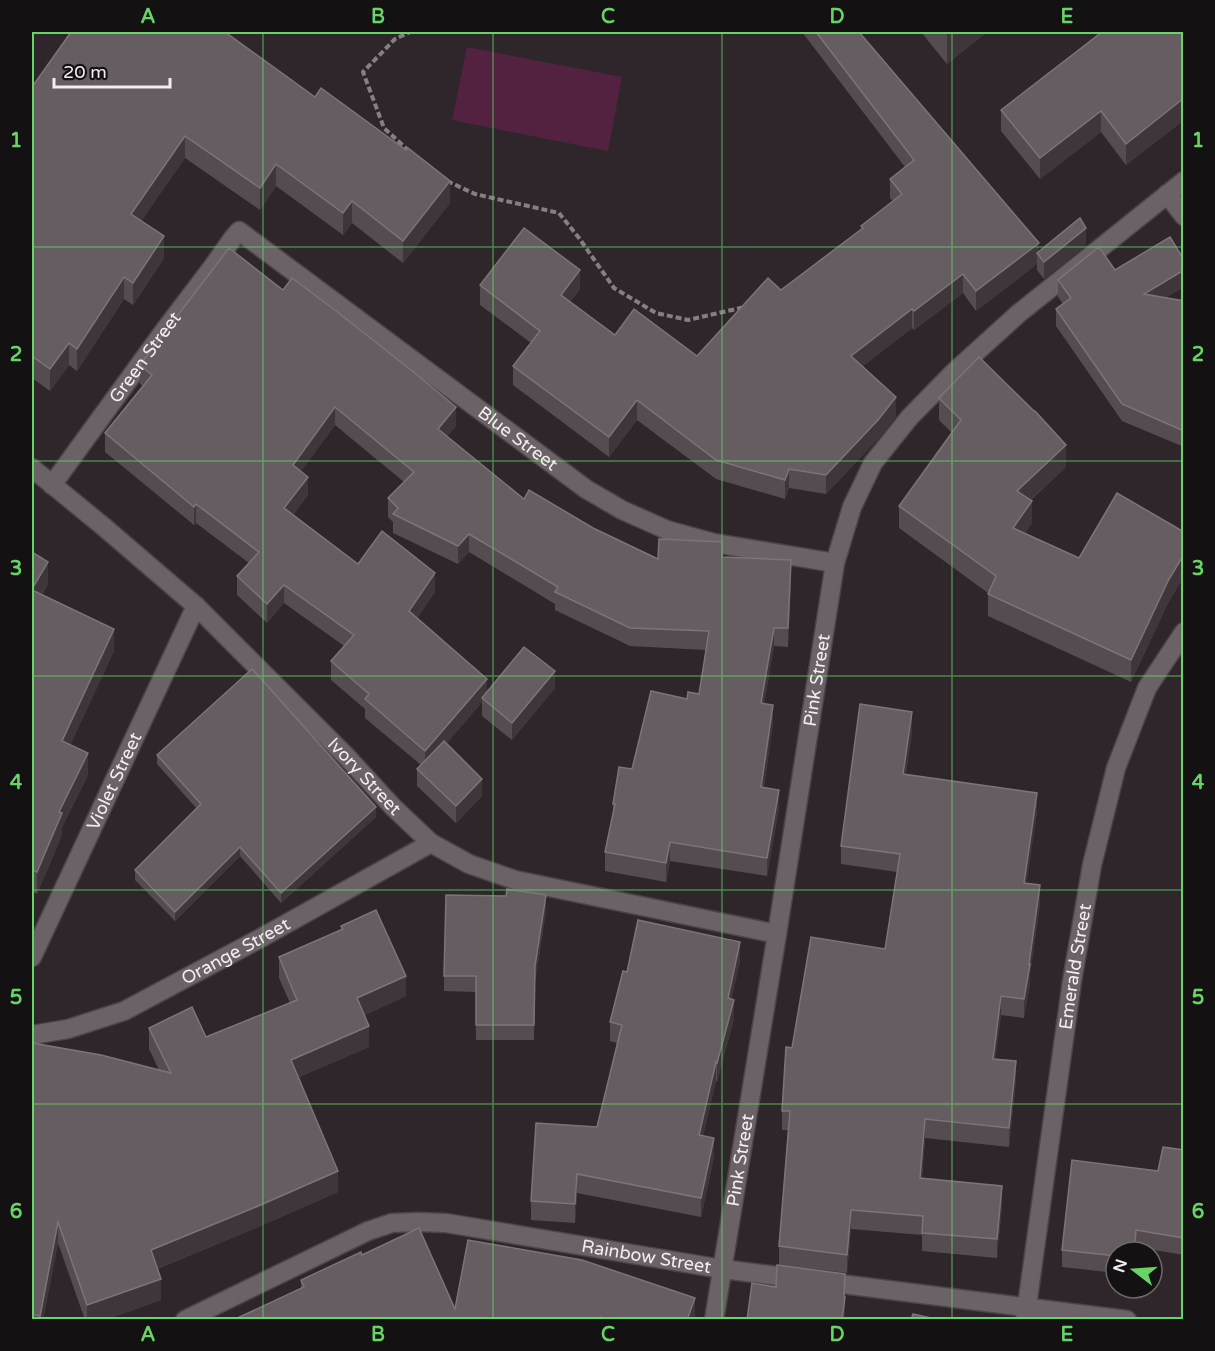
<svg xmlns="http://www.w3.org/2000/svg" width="1215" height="1351" viewBox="0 0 1215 1351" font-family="'Varela Round',sans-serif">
	<rect width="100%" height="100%" fill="#2e262b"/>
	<!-- green -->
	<path fill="#532241" d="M467,47L622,77L608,151L452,120Z"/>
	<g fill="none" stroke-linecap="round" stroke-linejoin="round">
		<!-- minor casing -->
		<g stroke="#4b4448" stroke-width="21">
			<g id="minor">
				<path d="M1167,194L1184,216"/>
				<path id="s1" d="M32,468L104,527L196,606L346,756L393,807L431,843L469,864L515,880L777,934"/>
				<path id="s2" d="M52,485L164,331L214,265L233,238L239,231L586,489L622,510L667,530L714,543L835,563"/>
				<path id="s3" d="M32,957L196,606"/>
				<path id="s4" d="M32,1035L68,1029L124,1011L259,939L431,843"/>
				<path id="s5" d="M185,1320L368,1231L392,1223L418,1222L446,1223L722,1269L1127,1320"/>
				<path id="s6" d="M714,1320L777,934L835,563L852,507L873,463L909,418L953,373L1018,314L1184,181"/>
				<path id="s7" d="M1025,1320L1072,981L1092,865L1116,768L1147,688L1184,632"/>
			</g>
		</g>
		<!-- path -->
		<g stroke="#857f83" stroke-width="4" stroke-dasharray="6 3" stroke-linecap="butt">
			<path d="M409,151L384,128L363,72L395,39L410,32"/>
			<path d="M447,181L475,194L559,213L579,238L614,288L656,313L688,320L745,307"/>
		</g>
		<!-- minor -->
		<use href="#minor" stroke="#6b6267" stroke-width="18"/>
	</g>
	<!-- wall -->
	<g fill="#554c51">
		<path d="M802,32H859L1039,252L1086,245L1044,279L1037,270V264L976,311L963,293L914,330L912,328L863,366L896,416L878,439L826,494L789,488L785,499L716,479L637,420L609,457L513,385V366L531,343L480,305V285L580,289L570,302L615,335L697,356L861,229V226L893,201L890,198V179L905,167Z"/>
		<path d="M921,32H987L947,64Z"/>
		<path d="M1184,32V120L1126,165L1101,132L1040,179L1001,131V110Z"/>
		<path d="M32,87L450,203L403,263L352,223L343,235L276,186L260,210L185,158L141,221L164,258L133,305L124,299L77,371L69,365L50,391L32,378Z"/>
		<path d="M1184,260V287L1165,298L1184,301V447L1122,421L1056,326V309L1063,304L1058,297V280L1115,270Z"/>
		<path d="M140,365L456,426L447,436L524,499L593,528L658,559L722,557L791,579L788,647L774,646L764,704L773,723L764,787L779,808L767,876L670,861L666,882L605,871V852L613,815V804L632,769L687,699L699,694L706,650L630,646L555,610V604L469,552L458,564L393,533V522L388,517V498L404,482L335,425L301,471L308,495L293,515L358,564L435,592L417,618L487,693L555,688L512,740L482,716V702L446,744L482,796L456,823L417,786V769L421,765L365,718V709L331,680V661L344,646L284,603L267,623L237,595V576L249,563L196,523L194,525L105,452V433L143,386L140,384Z"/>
		<path d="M939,398L1066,467L1031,500L1032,523L1025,533L1079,558L1184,532V576L1168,603L1131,682L988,616V593L899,528V506L952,433L939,420Z"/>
		<path d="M32,552L48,584L42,595L114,651L70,745L88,775L62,827V835L37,894L32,892Z"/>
		<path d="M912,731L906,774L1037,812L1026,883L1040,904L1030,974V983L1024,1018L1001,1015L995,1059L1016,1080L1009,1147L925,1138L922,1178L1002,1205L997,1258L922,1251V1235L851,1229L847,1273L779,1265V1246L788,1130H782V1111L792,1048L885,949L897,872L841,864V846Z"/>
		<path d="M157,755L376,817L281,903L240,856L175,921L135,880V870L197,809L157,764Z"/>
		<path d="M546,911L535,982L534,1040H476V992L444,991V976Z"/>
		<path d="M341,926L406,996L365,1015L369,1047L299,1077L338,1192L256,1228L157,1269L161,1300L105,1320H85L58,1243L43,1320H32V1043L159,1070L149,1049V1028L206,1037L290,1003L279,978V957L341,930Z"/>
		<path d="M740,961L731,999L734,1019L717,1082L716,1081L703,1136L714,1157L701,1217L577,1193L575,1223L531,1220V1201L597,1127L617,1043L610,1041V1022L627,972Z"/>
		<path d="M1184,1150V1255L1136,1247L1116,1252V1273L1062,1267V1250Z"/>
		<path d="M362,1255L455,1309L695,1320H233L301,1289V1280Z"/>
	</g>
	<!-- shaded-wall -->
	<g fill="#3e363b">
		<path d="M947,32H987L947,64Z"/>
		<path d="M1184,98V120L1126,165V144Z"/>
		<path d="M1101,111V132L1040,179V158Z"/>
		<path d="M185,136V158L131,236V214Z"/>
		<path d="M276,164V186L260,210V188Z"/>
		<path d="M450,181V203L403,263V241Z"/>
		<path d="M352,201V223L343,235V213Z"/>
		<path d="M1086,228V245L1044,279V262Z"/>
		<path d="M164,236V258L133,305V283Z"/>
		<path d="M1039,243V255L1037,253V264L976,311V291Z"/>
		<path d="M580,270V289L561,314V295Z"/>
		<path d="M1184,270V287L1144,310V294Z"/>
		<path d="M963,274V293L914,330V311Z"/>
		<path d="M124,277V299L77,371V349Z"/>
		<path d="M912,309V328L851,375V356Z"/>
		<path d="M69,343V365L50,391V369Z"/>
		<path d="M896,397V416L878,439L826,494V475Z"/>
		<path d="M637,400V420L609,457V437Z"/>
		<path d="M335,407V425L293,483V465Z"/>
		<path d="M456,407V426L438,447V429Z"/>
		<path d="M1066,445V467L1017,512V491Z"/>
		<path d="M789,469V488L785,499V480Z"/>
		<path d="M308,477V495L284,527V508Z"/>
		<path d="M1032,501V523L1013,550V528Z"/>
		<path d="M196,504V523L194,525V507Z"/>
		<path d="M469,534V552L458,564V546Z"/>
		<path d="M1184,554V576L1168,603L1131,682V660L1168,581Z"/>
		<path d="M791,560V579L788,647V628Z"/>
		<path d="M48,562V584L32,611V589Z"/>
		<path d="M435,573V592L409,629V611Z"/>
		<path d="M284,585V603L267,623V604Z"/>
		<path d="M774,628V646L761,722V703Z"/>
		<path d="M114,629V651L62,763V741Z"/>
		<path d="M555,671V688L512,740V723Z"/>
		<path d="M487,679V697L482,698V702L425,769V751Z"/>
		<path d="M773,705V723L761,805V787Z"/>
		<path d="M912,712V731L903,793V774Z"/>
		<path d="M88,753V775L62,827V835L37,894V872L59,812Z"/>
		<path d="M482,779V796L456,823V806Z"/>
		<path d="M779,790V808L767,876V858Z"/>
		<path d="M1037,793V812L1024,902V883Z"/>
		<path d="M376,807V817L281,903V893Z"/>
		<path d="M670,842V861L666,882V863Z"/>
		<path d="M240,847V856L175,921V912Z"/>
		<path d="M1040,885V904L1030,974V983L1024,1018V999Z"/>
		<path d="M546,895V911L535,982L534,1040L535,966Z"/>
		<path d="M740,942V961L728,1017V998Z"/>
		<path d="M406,976V996L357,1019V998Z"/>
		<path d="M1001,996V1015L993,1078V1059Z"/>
		<path d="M734,1000V1019L717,1082V1063Z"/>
		<path d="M369,1026V1047L291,1080V1060Z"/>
		<path d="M1016,1061V1080L1009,1147V1128Z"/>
		<path d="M716,1062V1081L699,1154V1135Z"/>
		<path d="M925,1119V1138L920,1197V1178Z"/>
		<path d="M714,1138V1157L701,1217V1198Z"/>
		<path d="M338,1171V1192L256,1228L151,1271V1250Z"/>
		<path d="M577,1174V1193L575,1223V1204Z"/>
		<path d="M1002,1186V1205L997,1258V1239Z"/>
		<path d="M851,1210V1229L847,1273V1255Z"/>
		<path d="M58,1222V1243L43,1320H40Z"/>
		<path d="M1136,1230V1252H1134Z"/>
		<path d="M845,1274V1320H842L844,1297Z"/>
		<path d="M161,1279V1300L105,1320H87V1305Z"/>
		<path d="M695,1298V1320H687Z"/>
	</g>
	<!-- building -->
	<g fill="#665d62" stroke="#7c7478" stroke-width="1.5">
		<path d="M71,32H225L315,97L321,88L406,150L408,148L450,181L403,241L352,201L343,213L276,164L260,188L185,136L131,214L164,236L133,283L124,277L77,349L69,343L50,369L32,356V87Z"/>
		<path d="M816,32H859L1039,243L976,291L963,274L914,311L912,309L851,356L896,397L878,420L826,475L789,469L785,480L716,460L637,400L609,437L513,366L540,331L480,285L524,228L580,270L561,295L615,335L634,309L697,356L768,278L781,290L863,228L861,226L902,194L890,179L914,160Z"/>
		<path d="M1102,32H1184V98L1126,144L1101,111L1040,158L1001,110Z"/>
		<path d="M1080,218L1086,228L1044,262L1037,253Z"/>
		<path d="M1170,237L1184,260V270L1144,294L1184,301V431L1122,404L1056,309L1071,298L1058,280L1099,247L1115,270Z"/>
		<path d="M229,248L283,290L292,278L336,311L411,370L456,407L438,429L524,499L529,490L593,528L658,559L659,539L722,542V557L791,560L788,628H774L761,703L773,705L761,787L779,790L767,858L670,842L666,863L605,852L615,804H613L619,767L632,769L651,691L687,699L688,692L699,694L709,631L630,628L555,592L558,587L469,534L458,546L393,514L398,508L388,498L414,472L335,407L293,465L308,477L284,508L358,564L382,531L435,573L409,611L487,679L425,751L365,699L369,694L331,661L354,635L284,585L267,604L237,576L259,552L196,504L194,507L105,433L152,375L140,365Z"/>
		<path d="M979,357L1034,411H1035L1066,445L1017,491L1032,501L1013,528L1079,558L1117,493L1184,532V554L1168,581L1131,660L988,594L996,576L899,506L961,420L939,398Z"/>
		<path d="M32,552L48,562L32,589Z"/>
		<path d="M32,590L114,629L62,741L88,753L59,812L62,813L37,872L32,870Z"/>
		<path d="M524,647L555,671L512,723L482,698Z"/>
		<path d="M252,669L376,807L281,893L240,847L175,912L135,870L201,804L157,755Z"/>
		<path d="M860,704L912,712L903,774L1037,793L1024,883L1040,885L1029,964H1030L1024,999L1001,996L993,1059L1016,1061L1009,1128L925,1119L920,1178L1002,1186L997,1239L922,1233L923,1216L851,1210L847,1255L779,1246L790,1111H782L786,1047L792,1048L811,937L885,949L900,854L841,846Z"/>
		<path d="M444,741L482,779L456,806L417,769Z"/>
		<path d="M507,889L546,895L535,966L534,1025H476V976H444L446,895L506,896Z"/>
		<path d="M376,910L406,976L357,998L369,1026L291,1060L338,1171L256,1207L151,1250L161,1279L87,1305L58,1222L40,1316L32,1314V1043L101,1055L171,1073L149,1028L192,1007L206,1037L297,1000L279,957L343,929L341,926Z"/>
		<path d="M638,920L740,942L728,998L734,1000L717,1063L716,1062L699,1135L714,1138L701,1198L577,1174L575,1204L531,1201L536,1123L597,1127L622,1025L610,1022L623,971L627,972Z"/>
		<path d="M1163,1147L1184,1150V1238L1136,1230L1134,1252H1116V1256L1062,1250L1072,1160L1158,1171Z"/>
		<path d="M419,1228L455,1309L468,1240L582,1260L695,1298L687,1320H610L601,1317L602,1320H233L304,1287L301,1280L361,1252L362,1255Z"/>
		<path d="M777,1265L845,1274L844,1297H845L842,1320H747L752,1283L776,1287Z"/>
		<path d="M913,1314L940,1320H911Z"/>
	</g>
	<!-- grid -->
	<path fill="none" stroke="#67d466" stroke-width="1.5" stroke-opacity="0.55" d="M263,32V1320M493,32V1320M722,32V1320M952,32V1320M32,247H1184M32,461H1184M32,676H1184M32,890H1184M32,1104H1184"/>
	<g text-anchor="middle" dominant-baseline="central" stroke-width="4.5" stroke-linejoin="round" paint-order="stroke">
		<!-- street labels -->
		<g font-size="18" fill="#f2edf0" stroke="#141113">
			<text stroke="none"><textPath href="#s2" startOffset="158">Green Street</textPath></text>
			<text stroke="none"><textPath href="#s2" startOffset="663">Blue Street</textPath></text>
			<text stroke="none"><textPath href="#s6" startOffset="648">Pink Street</textPath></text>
			<text stroke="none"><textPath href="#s1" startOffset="454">Ivory Street</textPath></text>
			<text stroke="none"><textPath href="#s3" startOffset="194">Violet Street</textPath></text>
			<text stroke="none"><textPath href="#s4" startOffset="222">Orange Street</textPath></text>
			<text stroke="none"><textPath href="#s7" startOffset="357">Emerald Street</textPath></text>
			<text stroke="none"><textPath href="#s6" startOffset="162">Pink Street</textPath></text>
			<text stroke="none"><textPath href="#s5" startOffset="486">Rainbow Street</textPath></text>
		</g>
	</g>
	<!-- border -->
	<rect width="1215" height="1351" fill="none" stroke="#141113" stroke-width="66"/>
	<!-- north arrow -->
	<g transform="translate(1134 1270) rotate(287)"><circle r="28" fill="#141113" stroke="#6d696b" stroke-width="1.5"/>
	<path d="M0-4.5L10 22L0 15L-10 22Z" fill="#67d466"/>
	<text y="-9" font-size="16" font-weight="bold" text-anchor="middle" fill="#f2edf0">N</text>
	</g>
	<!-- scale -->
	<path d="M54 78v9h116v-9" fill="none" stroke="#f2edf0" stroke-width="3"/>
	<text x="63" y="78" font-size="18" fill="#f2edf0" stroke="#141113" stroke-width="4.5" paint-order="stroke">20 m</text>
	<rect x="33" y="33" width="1149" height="1285" fill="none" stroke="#67d466" stroke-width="2"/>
	<g font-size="20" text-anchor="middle" font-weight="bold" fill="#67d466">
		<text x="148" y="23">A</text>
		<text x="378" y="23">B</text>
		<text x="608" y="23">C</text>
		<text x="837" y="23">D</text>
		<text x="1067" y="23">E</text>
		<text x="16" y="147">1</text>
		<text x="1198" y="147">1</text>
		<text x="16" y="361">2</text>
		<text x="1198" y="361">2</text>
		<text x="16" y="575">3</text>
		<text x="1198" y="575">3</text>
		<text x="16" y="789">4</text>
		<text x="1198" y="789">4</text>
		<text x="16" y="1004">5</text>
		<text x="1198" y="1004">5</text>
		<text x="16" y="1218">6</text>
		<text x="1198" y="1218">6</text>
		<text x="148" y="1341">A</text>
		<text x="378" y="1341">B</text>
		<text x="608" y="1341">C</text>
		<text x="837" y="1341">D</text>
		<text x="1067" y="1341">E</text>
	</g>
</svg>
